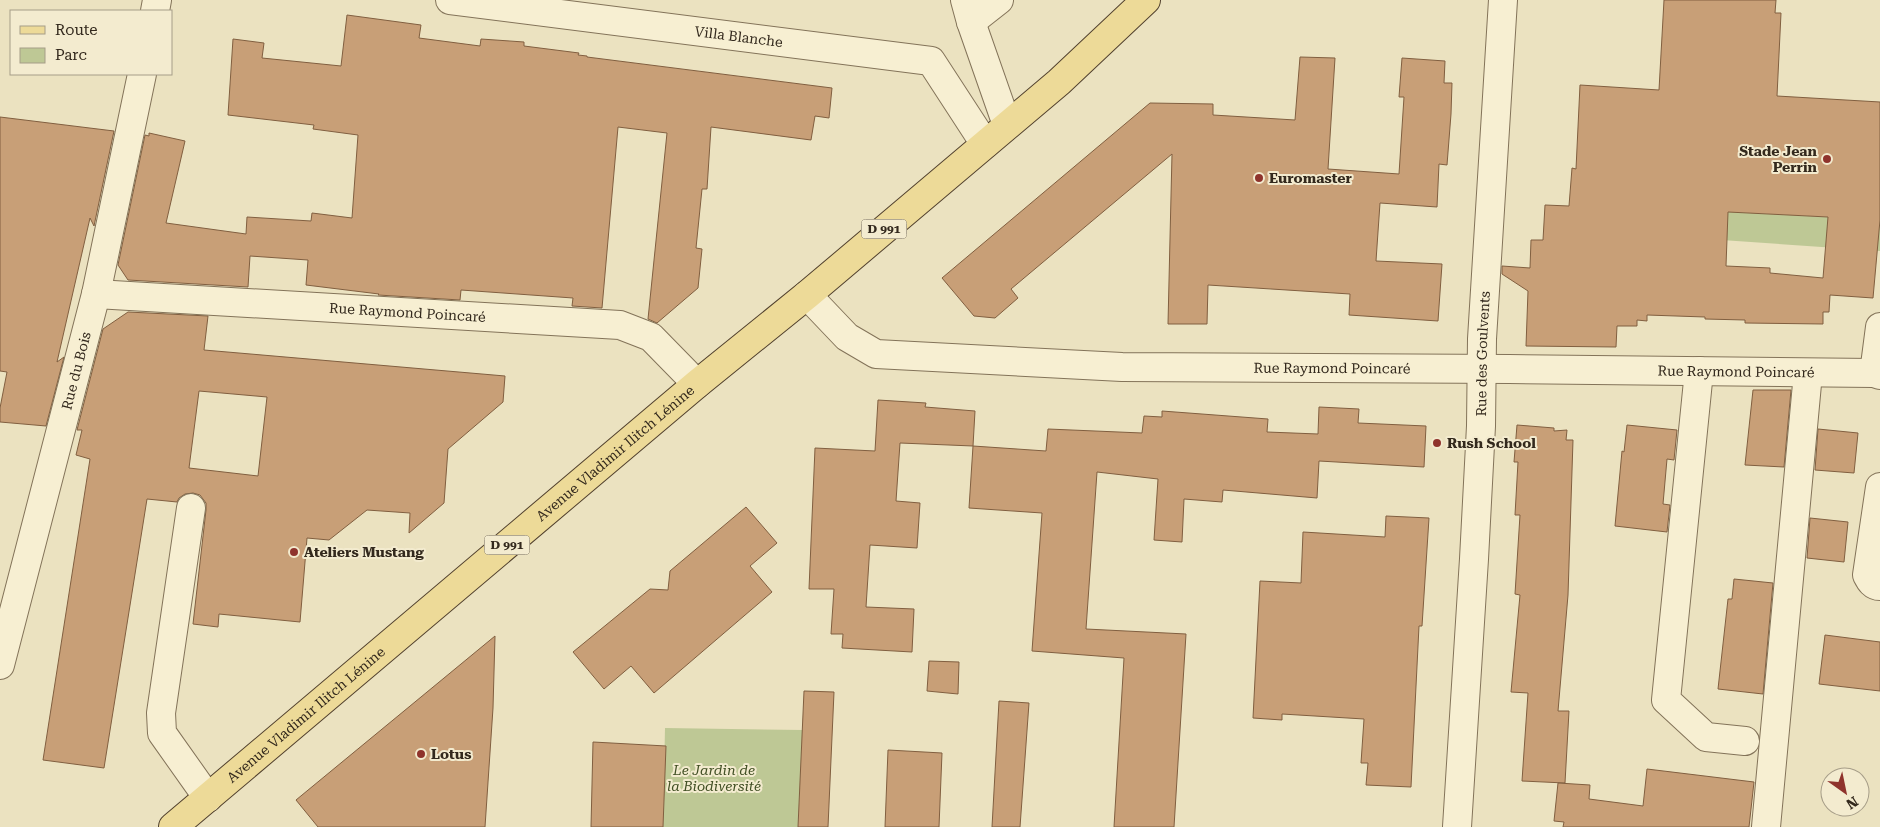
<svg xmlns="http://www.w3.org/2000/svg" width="1880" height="827" viewBox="0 0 1880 827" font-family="'Roboto Serif',serif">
	<rect width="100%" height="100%" fill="#ebe2c0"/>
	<!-- green -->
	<g fill="#bec895">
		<path d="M1652,207L1880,220V251L1707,239Z"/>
		<path d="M665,728L803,730L798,827H663Z"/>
	</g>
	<!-- building -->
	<g fill="#c89f77" stroke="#815f40" fill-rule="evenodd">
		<path d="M1664,0H1776L1775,13H1781L1777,96L1880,102V220L1873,298L1830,295L1829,312H1823V324L1745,323V320L1705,319V317L1647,315V321L1637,320V326H1617L1616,347L1526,346L1528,291L1502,274V266L1530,268L1531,240H1543L1545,205L1569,206L1572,168L1576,169L1580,85L1659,90ZM1728,212L1828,217L1823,278L1770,273V268L1726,266Z"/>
		<path d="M347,15L421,25L419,38L480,46L481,39L524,42V46L579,53L578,55L587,56V57L832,88L829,118L815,116L811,140L711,127L707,189H702L696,248L702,249L698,288L657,323L648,319L667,133L618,127L602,308L572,306L573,298L461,290L460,300L378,295L379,294L306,285L308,260L250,256L248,287L128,280L118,265L145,135L149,136V133L185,141L166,223L246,234L247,217L311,221L312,213L352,218L358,135L313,129L314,125L228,115L233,39L264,43L262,58L341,66Z"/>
		<path d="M1300,57L1335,58L1328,169L1399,174L1404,97H1399L1402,58L1445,61L1444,83H1452L1451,114L1447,165L1439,164L1437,207L1380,203L1376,261L1442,264L1438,321L1349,315L1350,294L1208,285L1207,324H1168L1172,154L1011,289L1018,298L995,318L974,316L942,278L1150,103L1213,104V115L1295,120Z"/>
		<path d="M0,117L114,131L94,226L90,218L57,362L64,357L46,426L0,422V408L7,372L0,371Z"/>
		<path d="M128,312L208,316L204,350L505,376L503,402L448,449L444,503L409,533L410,513L367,510L329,540L307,538L300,622L219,614L218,627L193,624L206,510V503L200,495L193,493L185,494L179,498L177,502L147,499L104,768L43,760L90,459L76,455L82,430H77L103,329ZM199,391L267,397L258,476L189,468Z"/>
		<path d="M1753,390H1791L1784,467L1745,465Z"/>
		<path d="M878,400L926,403L925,407L975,411L973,446L900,443L896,501L920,503L917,548L870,545L866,607L914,609L912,652L842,648L843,634H831L834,589H809L815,448L875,451Z"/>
		<path d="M1319,407L1359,409L1358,423L1426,426L1424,467L1319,461L1317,498L1223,490L1222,502L1184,499L1182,542L1154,540L1158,479L1097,472L1086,629L1186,634L1174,827H1114L1124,658L1032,651L1042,513L969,508L973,446L1046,451L1048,429L1142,433L1144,416L1162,417V411L1268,419L1267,432L1318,434Z"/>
		<path d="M1517,425L1554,428V431L1567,430L1566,440H1573L1568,595L1558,711H1569L1565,783L1522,781L1528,693L1511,692L1520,595L1515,594L1520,515H1515L1518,462H1514Z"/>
		<path d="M1627,425L1677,430L1674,460L1667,459L1663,504L1670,505L1667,532L1615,526L1622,451L1624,452Z"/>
		<path d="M1818,429L1858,433L1854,473L1815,470Z"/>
		<path d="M746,507L777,543L750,566L772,592L654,693L631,666L604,689L573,652L650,589L668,590L670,571Z"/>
		<path d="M1386,516L1429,518L1422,626H1419L1411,787L1366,785L1368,763H1361L1364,719L1282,714V720L1253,718L1260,581L1301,583L1303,532L1385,537Z"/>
		<path d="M1810,518L1848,522L1844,562L1807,558Z"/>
		<path d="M1734,579L1773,583L1763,694L1718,689L1728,599H1732Z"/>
		<path d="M1825,635L1880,642V691L1819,684Z"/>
		<path d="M495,636L493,708L485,827H318L296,800Z"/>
		<path d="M929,661L959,662L958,694L927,691Z"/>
		<path d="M804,691L834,692L828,827H798Z"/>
		<path d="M999,701L1029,703L1020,827H992Z"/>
		<path d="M593,742L666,746L663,827H591Z"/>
		<path d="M888,750L942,753L939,827H885Z"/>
		<path d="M1647,769L1754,782L1749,827H1563L1564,822L1554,821L1558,783L1590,785L1589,799L1643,806Z"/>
	</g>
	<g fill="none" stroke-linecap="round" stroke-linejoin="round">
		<!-- minor casing -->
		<g stroke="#837359" stroke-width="30">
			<g id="minor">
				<path id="s1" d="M450,0L931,61L985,144"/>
				<path d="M965,0L971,22L1007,125"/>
				<path d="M155,11L157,0"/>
				<path d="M971,22L999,0"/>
				<path id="s2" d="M96,294L620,325L651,337L697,384"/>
				<path id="s3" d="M807,295L847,337L876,354L1122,367L1509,369L1874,373L1880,375"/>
				<path d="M1699,371L1666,700L1706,737L1745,741"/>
				<path d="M1874,373L1880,327"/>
				<path d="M1880,487L1867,575C1870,581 1873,586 1880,586"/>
				<path d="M191,508L161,713L162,733L208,798"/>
				<path id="s4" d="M0,665L96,294L142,74"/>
				<path id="s5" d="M1457,827L1474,559L1481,426L1482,339L1503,0"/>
				<path d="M1766,827L1808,373"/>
			</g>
		</g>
		<!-- major casing -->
		<g stroke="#51402d" stroke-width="30">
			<g id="major">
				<path id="s6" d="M173,827L697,384L807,295L1059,82L1146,0"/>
			</g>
		</g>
		<!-- minor -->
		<use href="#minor" stroke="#f7efd2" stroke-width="28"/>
		<!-- major -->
		<use href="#major" stroke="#edda98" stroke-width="28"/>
	</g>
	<!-- markers -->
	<g fill="#8f332c" stroke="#f3ebcf" stroke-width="2">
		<circle cx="1827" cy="159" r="5"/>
		<circle cx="1259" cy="178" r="5"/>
		<circle cx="1437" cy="443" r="5"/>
		<circle cx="294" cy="552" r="5"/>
		<circle cx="421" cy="754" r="5"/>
	</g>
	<g text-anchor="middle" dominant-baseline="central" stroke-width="4" stroke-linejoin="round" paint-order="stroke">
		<!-- shield labels -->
		<g fill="#f3ebcf" stroke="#6d6352" stroke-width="1">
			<rect x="861.5" y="219.5" width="45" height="19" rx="4"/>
			<rect x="484.5" y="535.5" width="45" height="19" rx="4"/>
		</g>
		<g font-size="12" font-weight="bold" fill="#33291d">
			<text x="884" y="229">D 991</text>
			<text x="507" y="545">D 991</text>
		</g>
		<!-- street labels -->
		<g font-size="14" fill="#33291d" stroke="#f3ebcf">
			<text stroke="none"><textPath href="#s1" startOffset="291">Villa Blanche</textPath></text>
			<text stroke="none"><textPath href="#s2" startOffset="312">Rue Raymond Poincaré</textPath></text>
			<text stroke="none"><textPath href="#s5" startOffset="474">Rue des Goulvents</textPath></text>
			<text stroke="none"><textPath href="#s3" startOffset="548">Rue Raymond Poincaré</textPath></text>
			<text stroke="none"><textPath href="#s4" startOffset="304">Rue du Bois</textPath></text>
			<text stroke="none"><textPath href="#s3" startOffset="952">Rue Raymond Poincaré</textPath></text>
			<text stroke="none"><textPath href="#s6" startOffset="579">Avenue Vladimir Ilitch Lénine</textPath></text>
			<text stroke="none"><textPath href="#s6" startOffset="174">Avenue Vladimir Ilitch Lénine</textPath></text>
		</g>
		<!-- poi labels -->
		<g font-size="14" font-weight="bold" fill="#33291d" stroke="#f3ebcf" text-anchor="start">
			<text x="1817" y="151" text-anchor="end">Stade Jean<tspan x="1817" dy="16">Perrin</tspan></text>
			<text x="1269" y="178">Euromaster</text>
			<text x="1447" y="443">Rush School</text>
			<text x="304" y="552">Ateliers Mustang</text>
			<text x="431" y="754">Lotus</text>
		</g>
		<!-- park labels -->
		<g font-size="14" font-style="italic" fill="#414f24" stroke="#f3ebcf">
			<text x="714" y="770">Le Jardin de<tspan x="714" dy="16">la Biodiversité</tspan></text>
		</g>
	</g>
	<!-- legend -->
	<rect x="10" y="10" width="162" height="65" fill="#f3ebcf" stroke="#a69d88"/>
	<rect x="20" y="26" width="25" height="8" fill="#edda98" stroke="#a69d88"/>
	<text x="55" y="35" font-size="15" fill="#33291d">Route</text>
	<rect x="20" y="48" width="25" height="15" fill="#bec895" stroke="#a69d88"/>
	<text x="55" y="60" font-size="15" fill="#33291d">Parc</text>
	<!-- north arrow -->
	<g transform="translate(1845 792) rotate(147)"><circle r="24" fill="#f3ebcf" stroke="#a69d88"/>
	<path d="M0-4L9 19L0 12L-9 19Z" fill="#8f332c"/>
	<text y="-8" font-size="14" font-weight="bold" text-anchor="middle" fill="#33291d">N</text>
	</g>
</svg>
